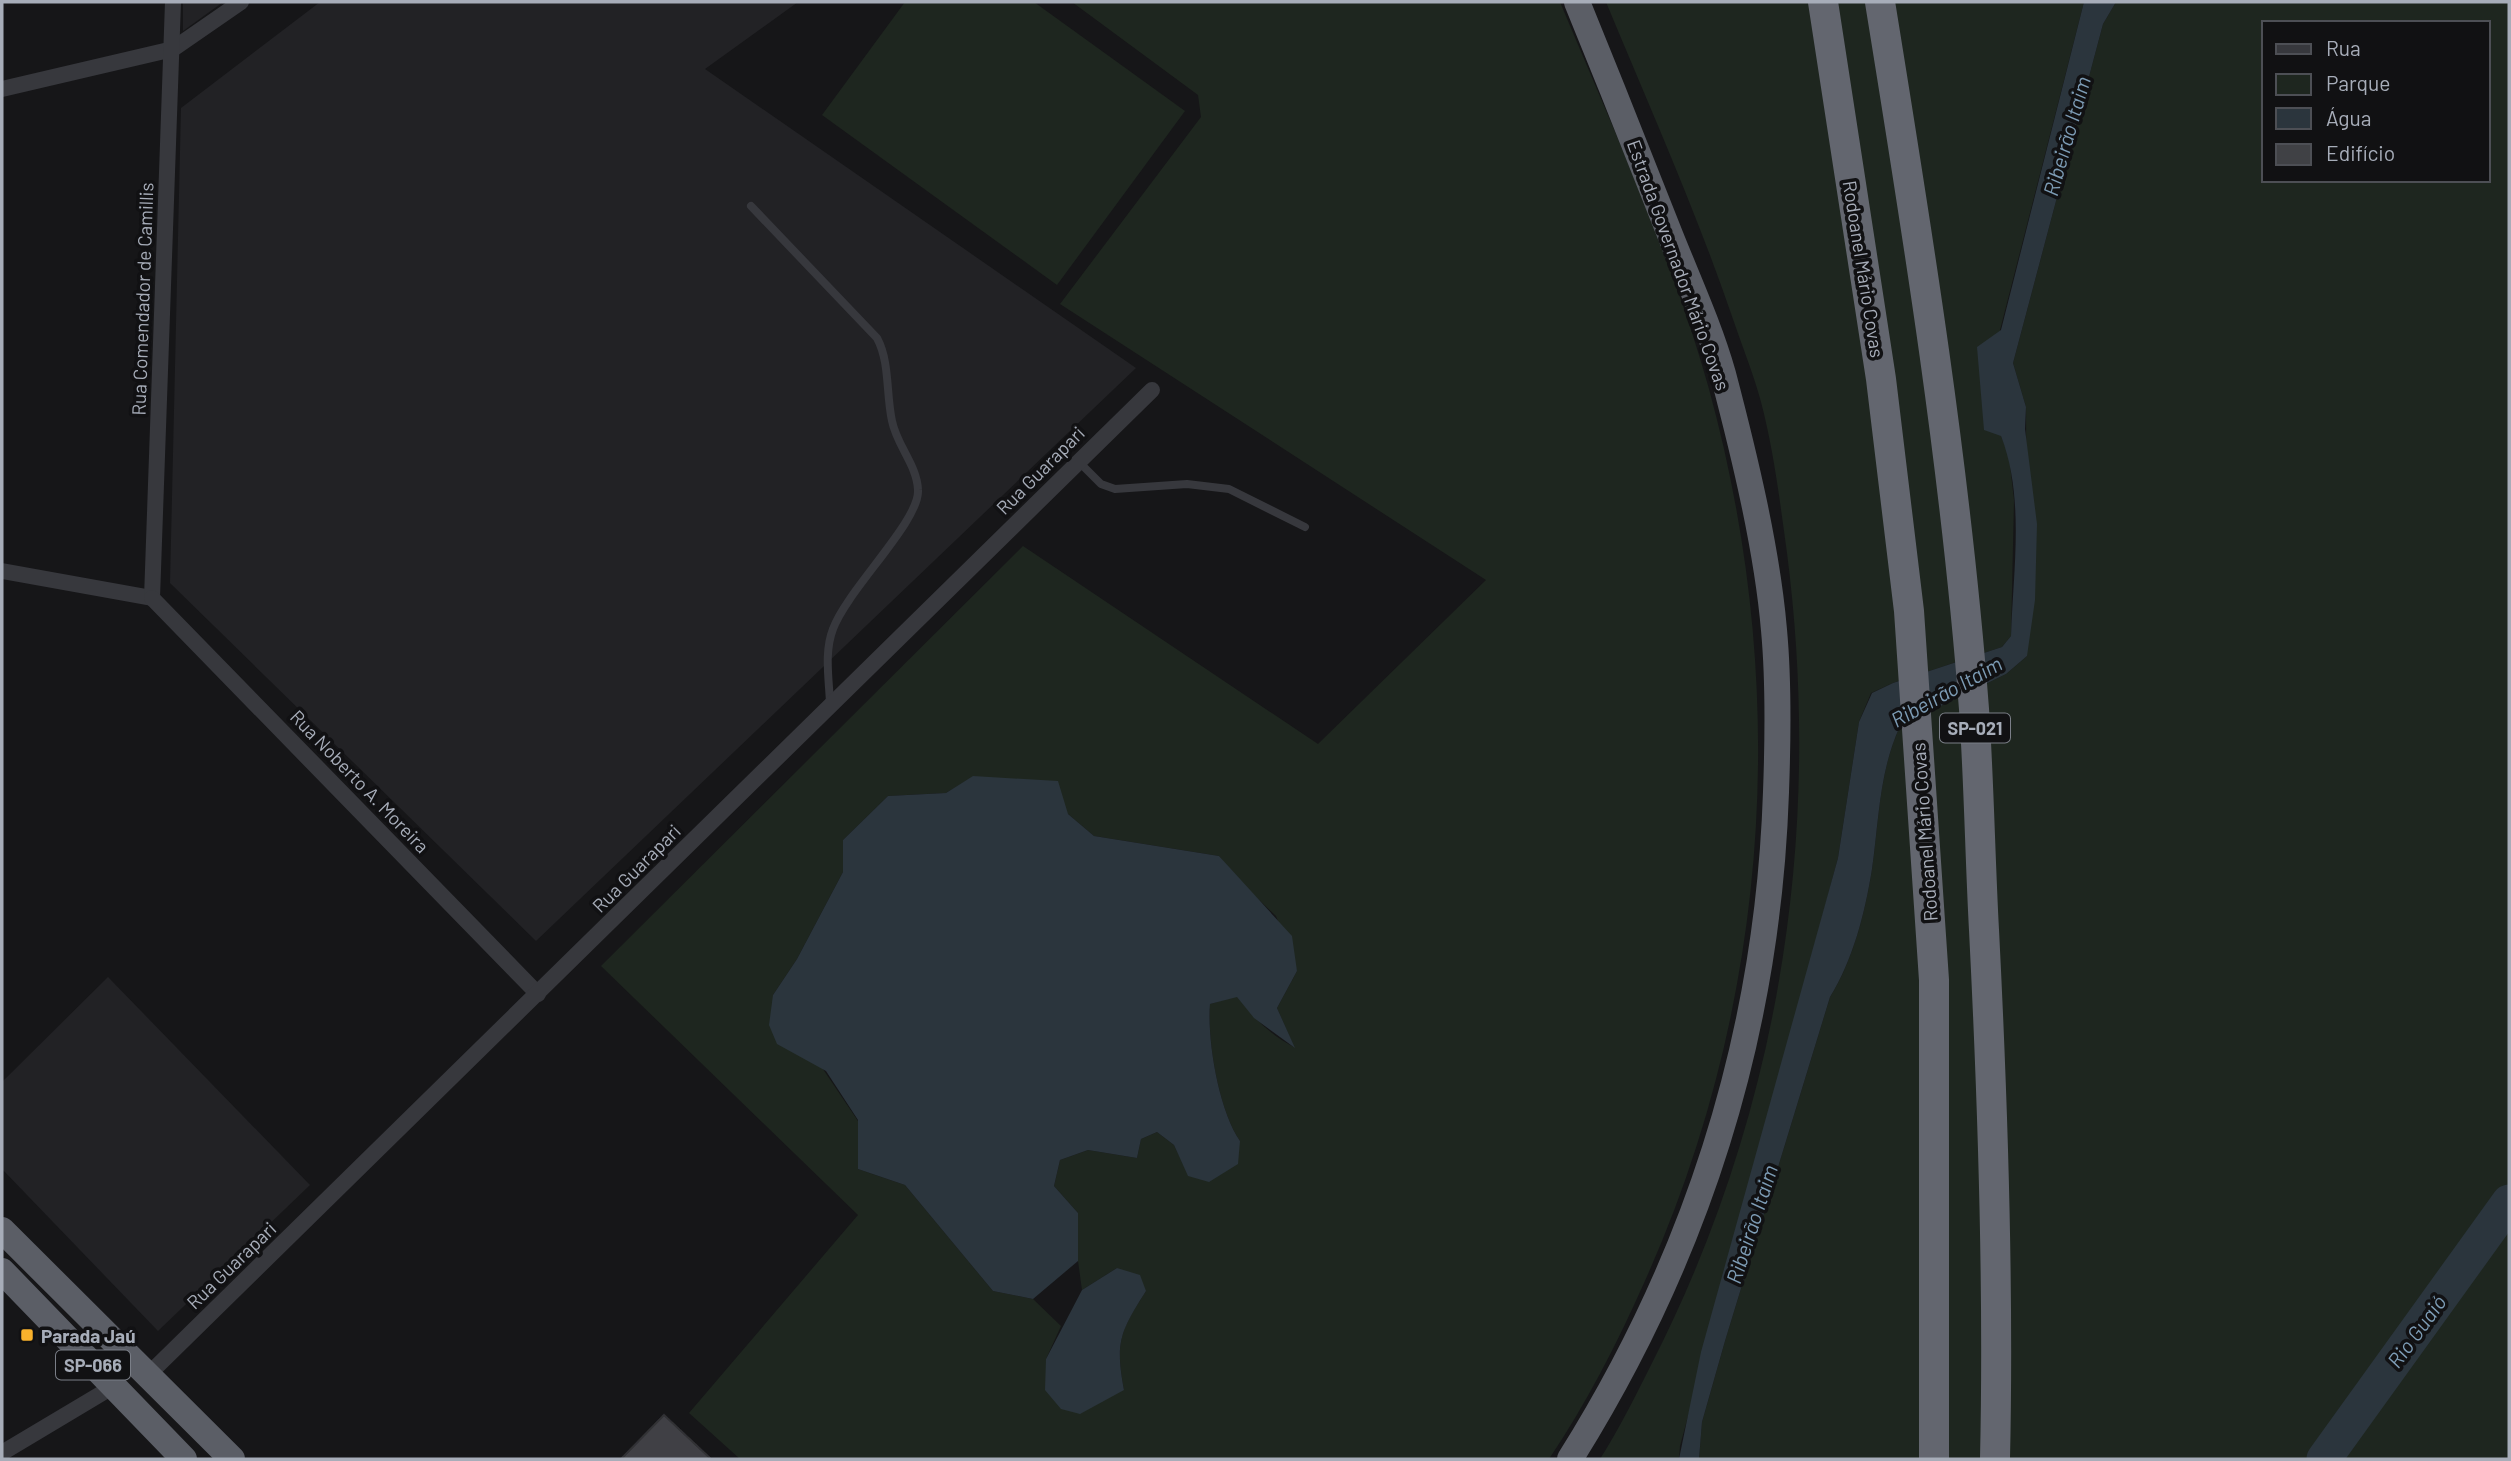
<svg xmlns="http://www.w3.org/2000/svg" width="2511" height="1461" viewBox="0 0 2511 1461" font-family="Barlow,sans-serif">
	<defs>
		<filter id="shadow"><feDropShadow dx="6" dy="6" stdDeviation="0" flood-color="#0009"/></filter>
	</defs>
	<rect width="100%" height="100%" fill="#161618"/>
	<!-- built -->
	<g fill="#222225">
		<path d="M183,2H223L183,31Z"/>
		<path d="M320,2H798L705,69L1136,368L536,941L170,583L181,108Z"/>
		<path d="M108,977L310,1185L158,1331L2,1169V1082Z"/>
	</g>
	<!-- green -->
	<g fill="#1e261f" fill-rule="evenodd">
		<path d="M905,2H1034L1185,111L1057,285L822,115Z"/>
		<path d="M1072,2H1560C1613,129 1672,256 1709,389C1791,688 1771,1001 1644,1283C1617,1344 1586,1404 1549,1459H740L689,1413L858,1215L601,966L1023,546L1318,744L1486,580L1060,304L1201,117L1198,95ZM974,776L1068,814L1094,836L1219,856L1238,880L1276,916L1297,971L1277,1008L1294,1047C1270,1035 1253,1017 1237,996L1210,1004C1207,1041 1219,1111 1240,1141L1189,1176L1174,1145L1157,1132L1141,1139L1137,1158L1088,1150L1060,1160L1054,1186L1078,1213V1261L1082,1290L1117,1268L1146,1291C1120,1331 1115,1342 1124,1390L1046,1359L1061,1326L1033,1299L993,1291L905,1185L858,1169V1121L773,995L797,959L843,872V840L888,796L946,793Z"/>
		<path d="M1606,2H2084L2000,330L2001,436L2009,456L2014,500L2011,636L2002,647L1893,683L1871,693L1859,722L1838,858L1680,1446L1679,1459H1600C1619,1429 1635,1397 1651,1365C1780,1113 1823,833 1787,553C1780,503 1774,451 1761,402C1754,375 1743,349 1734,322C1697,213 1650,108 1606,2Z"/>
		<path d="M2116,2H2509V1459H1699L1702,1422L1725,1341L1830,997C1853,960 1865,913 1872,869C1879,820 1879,772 1900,726L2006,674L2027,656L2026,407L2013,363L2103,24ZM2264,23H2488V180H2264Z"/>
	</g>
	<!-- water -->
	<g fill="#2b353d">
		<path d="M2084,2H2116L2103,24L2013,363L2026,407L2025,429L2037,524L2035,600L2027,656L2006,674L1900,726C1879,772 1879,820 1872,869C1865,913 1853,960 1830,997L1725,1341L1702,1422L1699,1459H1679L1701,1352L1838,858L1859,722L1872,693L1893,683L2002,647L2011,636C2013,572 2025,497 2001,436L1984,430L1977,347L2001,330Z"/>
		<path d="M973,776L1058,781L1068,814L1094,836L1219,856L1292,936L1297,971L1277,1008L1295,1048L1254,1018L1237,997L1210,1004C1207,1041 1219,1111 1240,1141L1238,1164L1209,1182L1188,1176L1174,1145L1157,1132L1141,1139L1137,1158L1088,1150L1060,1160L1054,1186L1078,1213V1261L1033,1299L993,1291L905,1185L858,1169V1120L826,1071L777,1044L769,1025L773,995L797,959L843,872V840L888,796L946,793Z"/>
		<path d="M1117,1268L1140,1275L1146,1291C1120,1332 1115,1342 1124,1390L1080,1414L1061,1409L1045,1390L1046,1359L1082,1290Z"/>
	</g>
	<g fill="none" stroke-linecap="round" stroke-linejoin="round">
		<!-- river -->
		<path stroke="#2b353d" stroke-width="35" d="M2324,1459L2509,1202"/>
	</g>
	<!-- building -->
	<path fill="#404145" stroke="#303034" stroke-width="2" filter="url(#shadow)" d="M664,1415L711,1459H621Z"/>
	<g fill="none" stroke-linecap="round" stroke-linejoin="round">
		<!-- service -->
		<g stroke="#37383d" stroke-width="8">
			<path d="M751,206L877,338C890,362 886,394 892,421C897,446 917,465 918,490C920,521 847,590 833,629C824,652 829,679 830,703"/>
			<path d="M1079,462L1101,484L1115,489L1187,484L1229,489L1305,527"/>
		</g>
		<!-- minor -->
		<g stroke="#37383d" stroke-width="16">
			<path d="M2,89L173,49L241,2"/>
			<path d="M2,571L152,598"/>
			<path d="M152,598L173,2"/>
			<path d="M152,598L538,994"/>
			<path d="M148,1375L1152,390"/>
			<path d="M2,1453L114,1386"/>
		</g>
		<!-- trunk -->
		<g stroke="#5b5e66" stroke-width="26">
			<path d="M2,1230L232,1459"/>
			<path d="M2,1271L184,1459"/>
			<path d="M1570,1459C1698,1255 1768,1033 1776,792C1778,738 1779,684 1774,630C1767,548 1744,454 1723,374C1710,328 1689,282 1671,237C1640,159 1609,80 1577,2"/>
		</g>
		<!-- motorway -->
		<g stroke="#63666f" stroke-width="30">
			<path d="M1823,2L1881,379L1909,611L1934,980V1459"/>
			<path d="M1880,2C1918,236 1956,472 1974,709C1979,782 1980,856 1984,930C1993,1106 1999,1283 1995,1459"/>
		</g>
	</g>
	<!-- markers -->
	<rect fill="#fab22c" stroke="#111113" stroke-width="2.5" x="20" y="1328" width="14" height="14" rx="3.5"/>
	<g text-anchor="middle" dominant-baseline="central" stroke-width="7" stroke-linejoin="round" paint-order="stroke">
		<!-- shield labels -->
		<g fill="#111113" stroke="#7a7e87" stroke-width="2">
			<rect x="1940" y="713.5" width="70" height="29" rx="5"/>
			<rect x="56" y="1350.5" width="74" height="29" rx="5"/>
		</g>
		<g font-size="18" font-weight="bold" fill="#a7adb9">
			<text x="1975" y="728">SP-021</text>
			<text x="93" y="1365">SP-066</text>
		</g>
		<!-- street labels -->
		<g font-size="19" fill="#a7adb9" stroke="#111113">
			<text transform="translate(1679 265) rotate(70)">Estrada Governador Mário Covas</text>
			<text transform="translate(1864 269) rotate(81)">Rodoanel Mário Covas</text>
			<text transform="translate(142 299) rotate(-88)">Rua Comendador de Camillis</text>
			<text transform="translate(1040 470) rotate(-45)">Rua Guarapari</text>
			<text transform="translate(360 781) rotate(46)">Rua Noberto A. Moreira</text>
			<text transform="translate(1924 832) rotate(-94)">Rodoanel Mário Covas</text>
			<text transform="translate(636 868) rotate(-45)">Rua Guarapari</text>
			<text transform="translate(231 1265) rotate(-44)">Rua Guarapari</text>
		</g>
		<!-- poi labels -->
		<g font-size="19" font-weight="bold" fill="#a7adb9" stroke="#111113" text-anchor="start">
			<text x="41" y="1335">Parada Jaú</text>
		</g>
		<!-- water labels -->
		<g font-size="21" font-style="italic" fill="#7d9cb5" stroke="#111113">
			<text transform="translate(2066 136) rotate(-74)">Ribeirão Itaim</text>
			<text transform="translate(1946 691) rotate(-29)">Ribeirão Itaim</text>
			<text transform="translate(1751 1224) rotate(-72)">Ribeirão Itaim</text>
			<text transform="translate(2416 1331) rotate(-54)">Rio Guaió</text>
		</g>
	</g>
	<!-- border -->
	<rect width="2511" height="1461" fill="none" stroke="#a7adb9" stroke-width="7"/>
	<!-- legend -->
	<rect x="2262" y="21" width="228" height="161" fill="#111113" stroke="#4d4f55" stroke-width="2"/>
	<rect x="2276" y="44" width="35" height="10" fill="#37383d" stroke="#4d4f55" stroke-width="2"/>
	<text x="2326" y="56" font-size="21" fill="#a7adb9">Rua</text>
	<rect x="2276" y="74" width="35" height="21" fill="#1e261f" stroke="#4d4f55" stroke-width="2"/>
	<text x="2326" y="91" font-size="21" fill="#a7adb9">Parque</text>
	<rect x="2276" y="108" width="35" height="21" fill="#2b353d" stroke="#4d4f55" stroke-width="2"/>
	<text x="2326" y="126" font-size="21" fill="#a7adb9">Água</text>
	<rect x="2276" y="144" width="35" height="21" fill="#404145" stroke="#4d4f55" stroke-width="2"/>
	<text x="2326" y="161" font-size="21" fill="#a7adb9">Edifício</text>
</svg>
